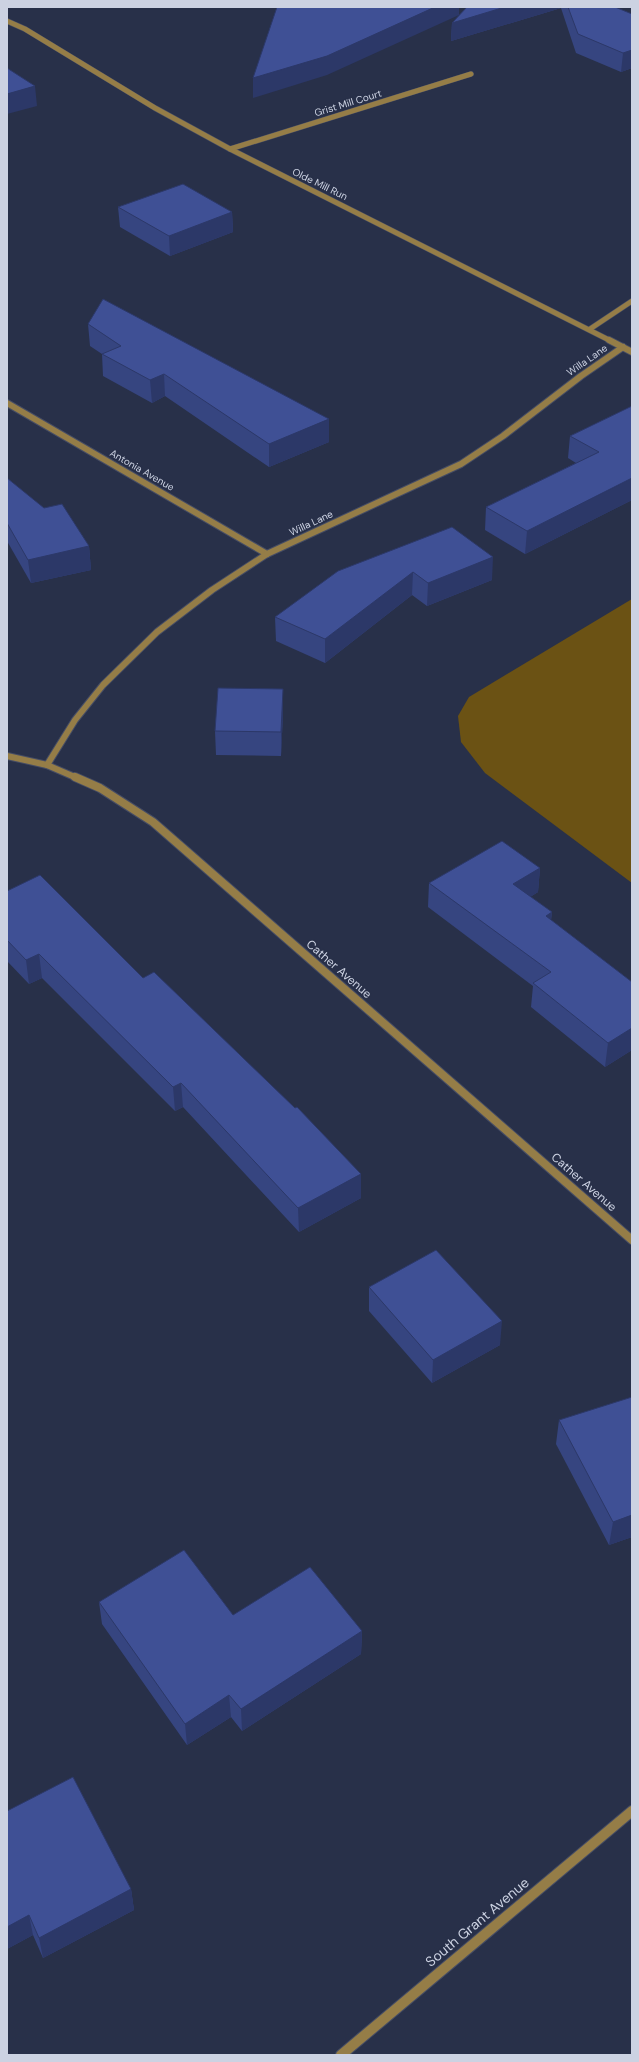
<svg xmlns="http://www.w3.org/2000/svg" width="639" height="2062" viewBox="0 0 639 2062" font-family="'DM Sans',sans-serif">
	<rect width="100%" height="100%" fill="#283049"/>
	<!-- green -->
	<path fill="#6b5214" d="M632,599V883L485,773L461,742L458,716L469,697Z"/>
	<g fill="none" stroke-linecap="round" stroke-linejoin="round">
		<!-- minor-far2 casing -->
		<g stroke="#464d65" stroke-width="6">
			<g id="minor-far2">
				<path d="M7,21L25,29L155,108L230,149L611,341"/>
				<path d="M230,149L471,74"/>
				<path d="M590,329L632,301"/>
			</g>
		</g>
		<!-- minor-far1 casing -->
		<g stroke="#464d65" stroke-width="8">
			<g id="minor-far1">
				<path d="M609,340L632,352"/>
				<path d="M7,403L267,554"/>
				<path d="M7,756L47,765L77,778"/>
				<path d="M47,765L75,720L103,685L157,632L212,590L267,554L461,464L503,436L581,376L623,347"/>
			</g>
		</g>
		<!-- minor casing -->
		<g stroke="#464d65" stroke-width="10">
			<path id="minor" d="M75,777L100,788L153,822L632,1240"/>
		</g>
		<!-- tertiary casing -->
		<g stroke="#464d65" stroke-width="12">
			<path id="tertiary" d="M341,2055L632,1811"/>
		</g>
		<!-- minor-far2 -->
		<use href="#minor-far2" stroke="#957d47" stroke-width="5"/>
		<!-- minor-far1 -->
		<use href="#minor-far1" stroke="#957d47" stroke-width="6"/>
		<!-- minor -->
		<use href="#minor" stroke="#957d47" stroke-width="8"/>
		<!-- tertiary -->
		<use href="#tertiary" stroke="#957d47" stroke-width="10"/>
	</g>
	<!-- wall -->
	<g fill="#364580">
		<path d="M467,7H615L632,14V68L621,72L576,53L561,8L451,41L452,23Z"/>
		<path d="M118,207L232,212L233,232L170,256L120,227Z"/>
		<path d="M88,324L329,442L269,467L165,396L152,403L103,376L102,354L90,346Z"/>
		<path d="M632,406V500L525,554L485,530L486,507L576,463L568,458L570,436Z"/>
		<path d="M7,478L89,546L91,570L31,583L7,541Z"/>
		<path d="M452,527L492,580L427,606L412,595L325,663L276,641L275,617Z"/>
		<path d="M283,713L281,756L216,755L215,731Z"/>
		<path d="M540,868L538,892L530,897L552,912L551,920L632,982V1050L605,1067L531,1007L533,986L428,907L429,883Z"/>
		<path d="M7,891L361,1198L299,1232L183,1107L175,1111L42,978L29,984L7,961Z"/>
		<path d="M369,1287L500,1345L432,1383L369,1311Z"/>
		<path d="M559,1420L632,1537L609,1545L556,1444Z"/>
		<path d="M99,1602L233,1615L362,1631L361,1654L242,1731L231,1717L187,1745L102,1624Z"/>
		<path d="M7,1811L131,1889L134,1910L43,1958L33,1935L7,1949Z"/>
	</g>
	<!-- shaded-wall -->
	<g fill="#2c3868">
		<path d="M435,7H459V15L327,75L253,98V78Z"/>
		<path d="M505,7H561V8L451,41L452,23Z"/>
		<path d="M632,50V68L621,72L623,53Z"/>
		<path d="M35,86L37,106L7,114V94Z"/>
		<path d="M232,212L233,232L170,256L169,236Z"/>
		<path d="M164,374L165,396L152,403L150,380Z"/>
		<path d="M329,419V442L269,467V444Z"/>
		<path d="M632,478V500L525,554L527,531Z"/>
		<path d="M89,546L91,570L31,583L28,560Z"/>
		<path d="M493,557L492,580L427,606L428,583Z"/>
		<path d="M413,572L412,595L325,663V639Z"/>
		<path d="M283,689V713L281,756V732Z"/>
		<path d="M540,868L538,892L511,909L513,884Z"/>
		<path d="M552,912L549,936L546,916Z"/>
		<path d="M39,954L42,978L29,984L26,960Z"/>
		<path d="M632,1028V1050L605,1067L608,1043Z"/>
		<path d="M181,1083L183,1107L175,1111L173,1087Z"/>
		<path d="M361,1174V1198L299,1232L298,1208Z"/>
		<path d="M502,1321L500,1345L432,1383L433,1360Z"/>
		<path d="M632,1515V1537L609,1545L613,1522Z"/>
		<path d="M362,1631L361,1654L242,1731L241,1709Z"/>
		<path d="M229,1695L231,1717L187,1745L185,1724Z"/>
		<path d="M131,1889L134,1910L43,1958L39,1938Z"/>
		<path d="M29,1915L33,1935L7,1949V1927Z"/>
	</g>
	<!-- building -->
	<g fill="#3f5095" stroke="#2c3868">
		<path d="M277,7H435L327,56L253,78Z"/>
		<path d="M467,7H505L452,23Z"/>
		<path d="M568,7H615L632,14V50L623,53L578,34Z"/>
		<path d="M7,68L35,86L7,94Z"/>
		<path d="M183,184L232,212L169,236L118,207Z"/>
		<path d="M103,299L329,419L269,444L164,374L150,380L102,354L121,346L88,324Z"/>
		<path d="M632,406V478L527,531L486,507L599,452L570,436Z"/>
		<path d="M7,478L44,508L62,504L89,546L28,560L7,523Z"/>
		<path d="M452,527L493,557L428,583L413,572L325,639L275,617L338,571Z"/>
		<path d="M218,688L283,689L281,732L215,731Z"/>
		<path d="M502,841L540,868L513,884L552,912L546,916L632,982V1028L608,1043L533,983L551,972L429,883Z"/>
		<path d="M40,875L143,978L154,972L295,1108L297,1107L361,1174L298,1208L181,1083L173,1087L39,954L26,960L7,940V891Z"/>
		<path d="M436,1250L502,1321L433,1360L369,1287Z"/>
		<path d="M632,1397V1515L613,1522L559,1420Z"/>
		<path d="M184,1550L233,1615L310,1567L362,1631L241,1709L229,1695L185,1724L99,1602Z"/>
		<path d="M73,1777L131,1889L39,1938L29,1915L7,1927V1811Z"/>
	</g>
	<g text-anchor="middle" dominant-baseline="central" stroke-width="3" stroke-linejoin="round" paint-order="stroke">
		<!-- far-street labels -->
		<g font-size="10" fill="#ccd2e2" stroke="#283049">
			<text transform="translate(348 103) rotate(-17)">Grist Mill Court</text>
			<text transform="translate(320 184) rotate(26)">Olde Mill Run</text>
			<text transform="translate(587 360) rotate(-35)">Willa Lane</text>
			<text transform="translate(142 470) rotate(30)">Antonia Avenue</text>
			<text transform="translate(311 523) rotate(-25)">Willa Lane</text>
		</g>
		<!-- street labels -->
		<g font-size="12" fill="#ccd2e2" stroke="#283049">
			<text transform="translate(339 969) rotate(41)">Cather Avenue</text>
			<text transform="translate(584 1182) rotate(41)">Cather Avenue</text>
		</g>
		<!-- near-street labels -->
		<g font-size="14" fill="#ccd2e2" stroke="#283049">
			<text transform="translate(477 1922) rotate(-40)">South Grant Avenue</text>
		</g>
	</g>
	<!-- border -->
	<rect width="639" height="2062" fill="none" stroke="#ccd2e2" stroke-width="16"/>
</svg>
